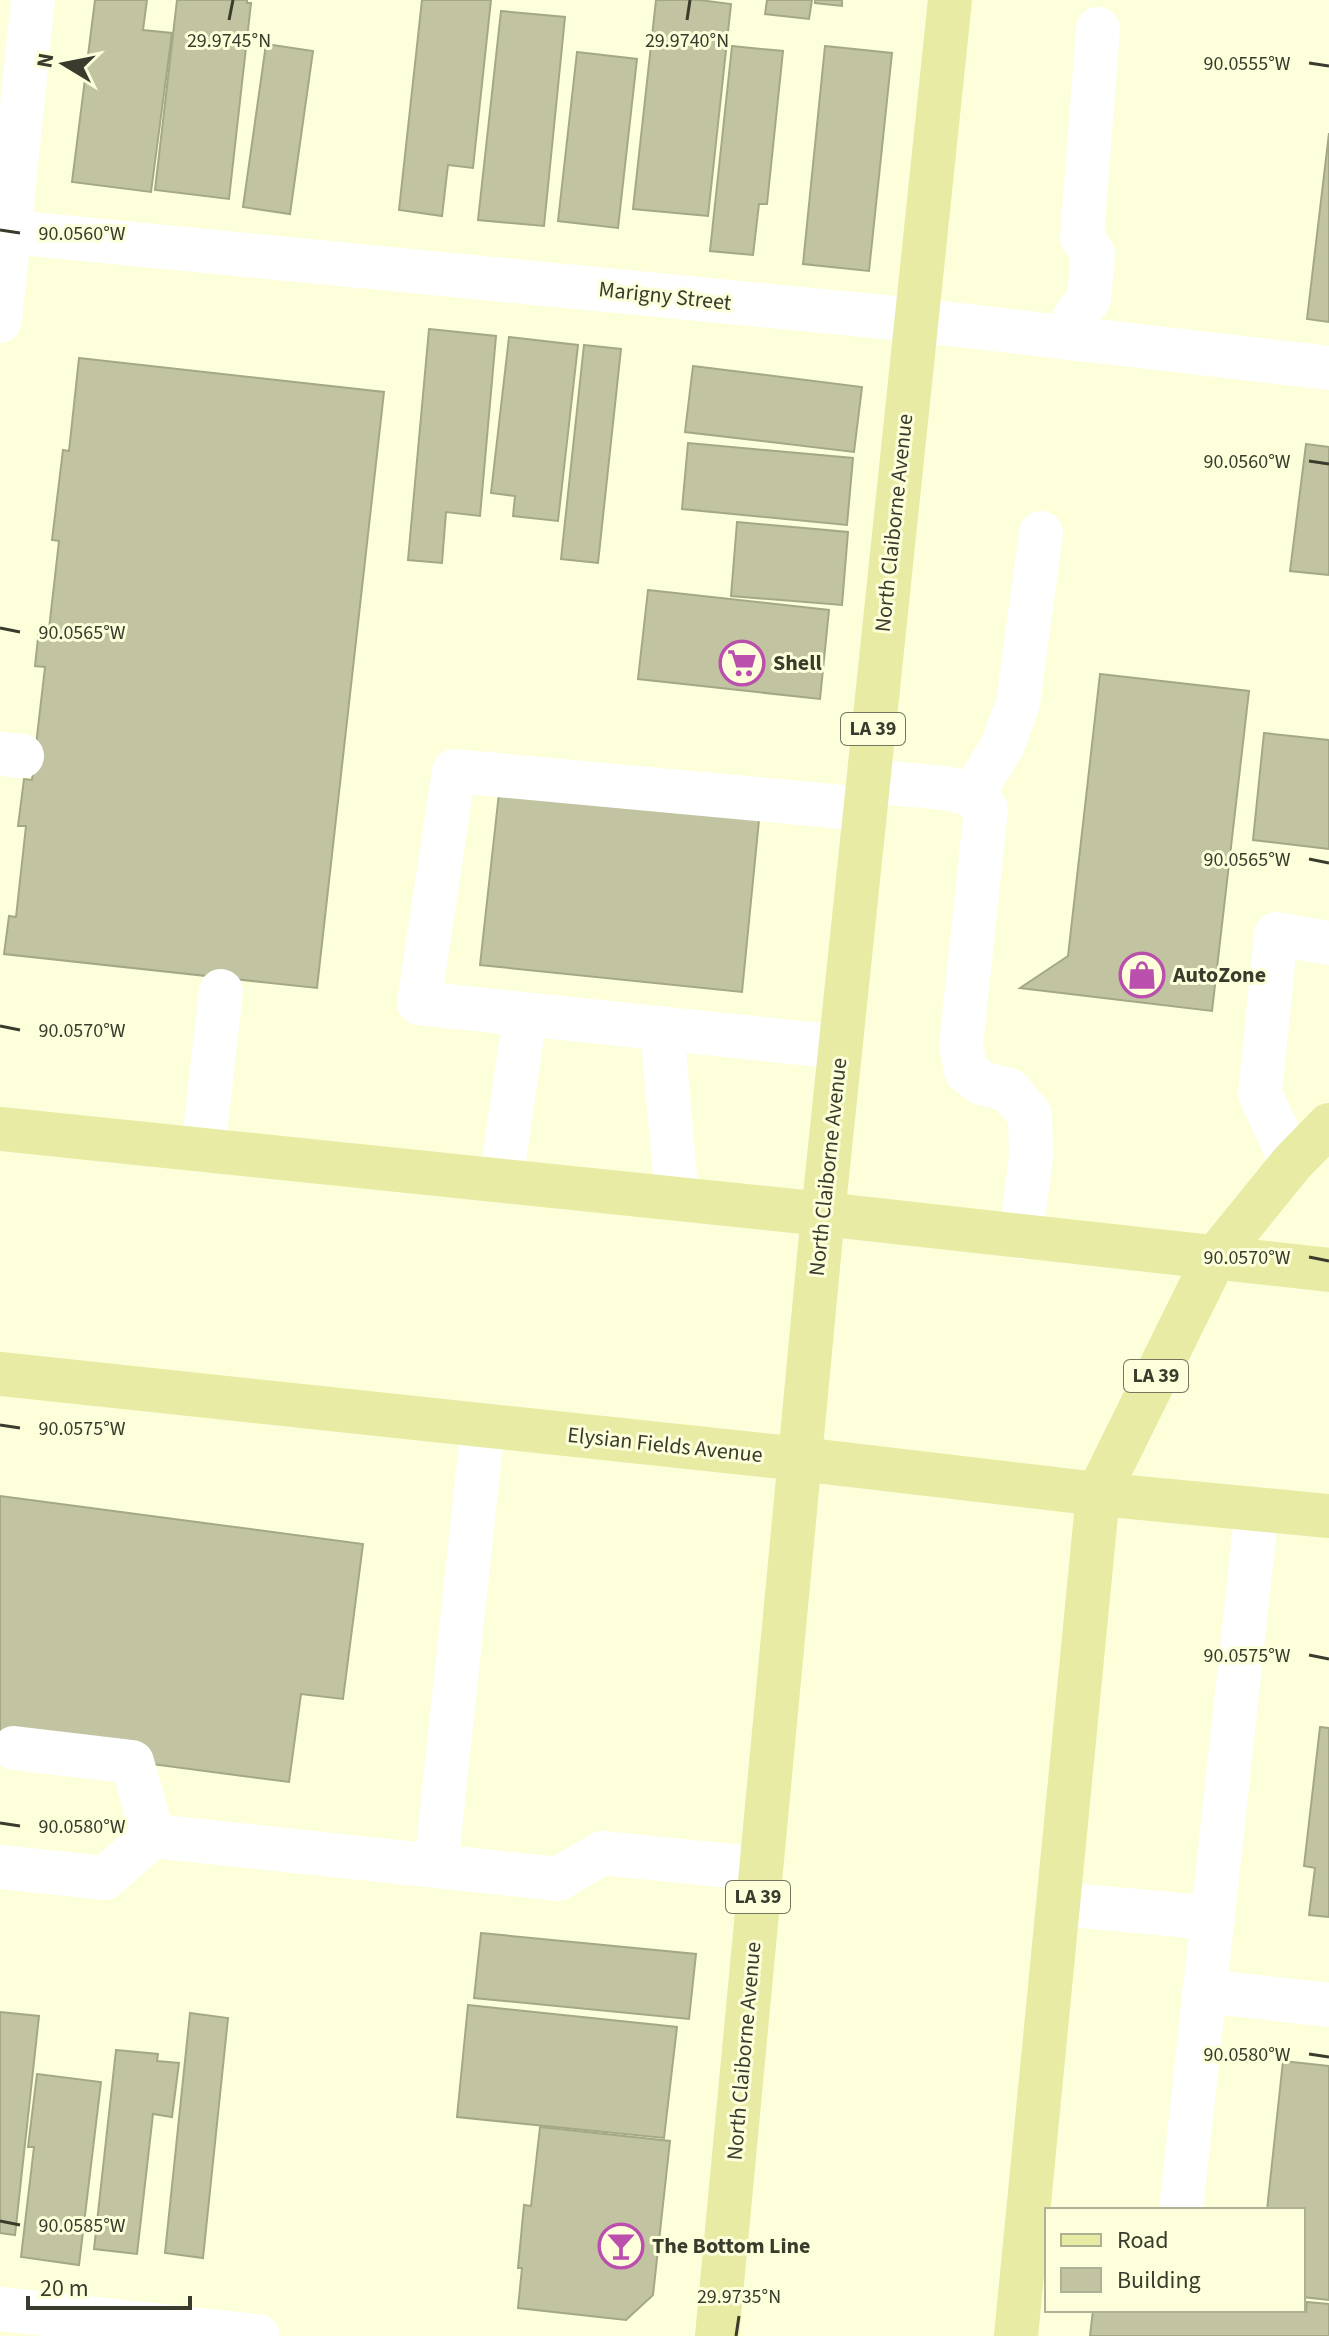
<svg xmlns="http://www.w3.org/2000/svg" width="1329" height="2336" viewBox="0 0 1329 2336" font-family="'Source Sans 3',sans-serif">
	<rect width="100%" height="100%" fill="#fcffda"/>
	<!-- building -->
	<g fill="#c2c4a1" stroke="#a5a885" stroke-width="2">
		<path d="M95,0H147L143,30L172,33L151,192L72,182Z"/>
		<path d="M177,0H247V3H251L229,199L155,190Z"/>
		<path d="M422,0H491L473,168L448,165L442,216L399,210Z"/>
		<path d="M656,0H699L731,4L708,216L633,209Z"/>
		<path d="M767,0H812L809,19L765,14Z"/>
		<path d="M815,0H842V6L815,3Z"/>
		<path d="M501,11L565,17L544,226L478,220Z"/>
		<path d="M266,44L313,51L290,214L243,207Z"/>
		<path d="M732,46L783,51L767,204H759L753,255L710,251Z"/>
		<path d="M825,46L892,53L869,271L803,264Z"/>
		<path d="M577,52L637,59L618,228L558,221Z"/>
		<path d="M1329,133V322L1307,319Z"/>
		<path d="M429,329L496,336L480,516L446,512L442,563L408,560Z"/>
		<path d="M509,337L578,345L558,521L513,516L515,496L491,493Z"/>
		<path d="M584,345L621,349L598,563L561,559Z"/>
		<path d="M79,358L384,392L317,988L4,954L9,916L16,917L26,826H18L24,779L32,780L45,667L35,666L39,628L49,629L59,541L52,540L63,450L69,451Z"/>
		<path d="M693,366L862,387L854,452L685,432Z"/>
		<path d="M688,443L853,458L847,525L682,509Z"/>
		<path d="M1306,444L1329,447V575L1290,571Z"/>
		<path d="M737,522L848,532L842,605L731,596Z"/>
		<path d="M648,590L829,610L820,699L638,679Z"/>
		<path d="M1100,674L1249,691L1212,1011L1020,988L1068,956Z"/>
		<path d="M1264,733L1329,740V849L1253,840Z"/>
		<path d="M499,793L759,820L742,992L480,965Z"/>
		<path d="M0,1496L363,1544L343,1699L301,1694L289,1782L0,1744Z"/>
		<path d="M1320,1727L1329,1728V1917L1309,1915L1315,1868L1304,1866Z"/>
		<path d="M481,1933L696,1954L689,2019L474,1998Z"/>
		<path d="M468,2005L677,2027L664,2138L457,2117Z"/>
		<path d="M0,2012L39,2016L15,2235L0,2233Z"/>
		<path d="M190,2013L228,2018L203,2258L165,2253Z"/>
		<path d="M116,2050L158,2054L157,2061L179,2063L172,2117L153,2114L137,2254L94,2249Z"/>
		<path d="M1283,2061L1329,2066V2300L1303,2297V2210H1267Z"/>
		<path d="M37,2074L101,2082L79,2265L21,2257L34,2147H28Z"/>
		<path d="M540,2127L670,2141L653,2295L626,2320L518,2308L522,2268H518L524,2205L531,2206Z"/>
		<path d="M1307,2302L1329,2304V2336H1090L1093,2310H1286L1306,2312Z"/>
	</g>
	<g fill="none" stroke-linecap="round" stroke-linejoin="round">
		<!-- minor -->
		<g stroke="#fff" stroke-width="44">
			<path d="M0,231L915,320L1329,368"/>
			<path d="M0,321L33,0"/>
			<path d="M1073,339L1075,316L1089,299L1093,254L1082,237L1098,29"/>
			<path d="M0,754L22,756"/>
			<path d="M868,781L946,788L972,795L986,809L961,1045L966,1071L981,1083L1009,1090L1030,1115L1031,1156L1021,1237"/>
			<path d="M972,795L1002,747L1018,703L1041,533"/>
			<path d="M662,1028L677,1198"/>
			<path d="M840,1047L419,1003L454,771L865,809"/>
			<path d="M203,1150L221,991"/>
			<path d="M1292,1163L1260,1094L1276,934L1329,943"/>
			<path d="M501,1181L525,1015"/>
			<path d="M14,1748L132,1762L153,1836"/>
			<path d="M436,1866L483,1425"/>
			<path d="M0,1867L105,1878L153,1836L558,1879L602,1853L761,1869"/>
			<path d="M1059,1904L1213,1918"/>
			<path d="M1204,1991L1329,2005"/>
			<path d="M1181,2210L1257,1509"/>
			<path d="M0,2309L258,2336"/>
		</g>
		<!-- major -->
		<g stroke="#e8eba4" stroke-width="44">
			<path d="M0,1129L823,1214L1329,1270"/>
			<path d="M0,1374L800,1459L1098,1494L1329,1516"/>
			<path d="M717,2336L823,1214L950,0"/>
			<path d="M1016,2336L1098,1494L1214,1259L1292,1163L1329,1125"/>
		</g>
	</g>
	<!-- ticks -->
	<path fill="none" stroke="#3a3b2c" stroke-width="3" d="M229,20L233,0M687,20L690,0M1309,63L1329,66M0,230L20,233M1309,461L1329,464M0,628L20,632M1309,859L1329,863M0,1026L20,1030M1309,1257L1329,1261M0,1425L20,1428M1309,1655L1329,1659M0,1823L20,1826M1309,2054L1329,2057M0,2221L20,2225M736,2336L739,2316"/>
	<!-- icons -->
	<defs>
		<g id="supermarket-ring" transform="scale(2.3)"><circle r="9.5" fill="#fcffda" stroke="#bb4fae" stroke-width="1.5"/><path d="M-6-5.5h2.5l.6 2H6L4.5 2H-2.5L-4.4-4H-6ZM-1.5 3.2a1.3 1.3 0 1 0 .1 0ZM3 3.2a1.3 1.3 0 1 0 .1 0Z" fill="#bb4fae"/></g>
		<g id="shop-ring" transform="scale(2.3)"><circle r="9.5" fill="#fcffda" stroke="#bb4fae" stroke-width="1.5"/><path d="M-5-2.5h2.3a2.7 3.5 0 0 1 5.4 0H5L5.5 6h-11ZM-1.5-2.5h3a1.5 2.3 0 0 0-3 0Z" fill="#bb4fae"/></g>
		<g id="bar-ring" transform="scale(2.3)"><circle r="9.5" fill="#fcffda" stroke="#bb4fae" stroke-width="1.5"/><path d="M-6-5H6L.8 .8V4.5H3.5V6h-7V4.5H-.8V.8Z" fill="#bb4fae"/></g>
	</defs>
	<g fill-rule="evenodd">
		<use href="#supermarket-ring" x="742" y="663"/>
		<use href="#shop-ring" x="1142" y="975"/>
		<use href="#bar-ring" x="621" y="2246"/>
	</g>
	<g text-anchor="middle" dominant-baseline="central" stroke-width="6" stroke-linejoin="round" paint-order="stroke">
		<!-- shield labels -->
		<g fill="#fcffda" stroke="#747660" stroke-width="2">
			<rect x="841" y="713" width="64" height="32" rx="6"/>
			<rect x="1124" y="1360" width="64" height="32" rx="6"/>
			<rect x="726" y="1881" width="64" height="32" rx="6"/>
		</g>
		<g font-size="20" font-weight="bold" fill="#3a3b2c">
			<text x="873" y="729">LA 39</text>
			<text x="1156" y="1376">LA 39</text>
			<text x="758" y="1897">LA 39</text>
		</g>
		<!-- street labels -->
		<g font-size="22" fill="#3a3b2c" stroke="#fcffda">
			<text transform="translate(665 296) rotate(6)">Marigny Street</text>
			<text transform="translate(894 523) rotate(-84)">North Claiborne Avenue</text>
			<text transform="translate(828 1167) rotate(-84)">North Claiborne Avenue</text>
			<text transform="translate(665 1445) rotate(6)">Elysian Fields Avenue</text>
			<text transform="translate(744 2051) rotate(-85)">North Claiborne Avenue</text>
		</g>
		<!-- poi labels -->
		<g font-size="22" font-weight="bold" fill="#3a3b2c" stroke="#fcffda" text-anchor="start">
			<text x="773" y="663">Shell</text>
			<text x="1173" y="975">AutoZone</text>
			<text x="652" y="2246">The Bottom Line</text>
		</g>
	</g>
	<g font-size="20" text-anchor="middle" fill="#3a3b2c" stroke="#fcffda" stroke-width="6" stroke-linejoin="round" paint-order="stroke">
		<text x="229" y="47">29.9745°N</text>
		<text x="687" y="47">29.9740°N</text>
		<text x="1247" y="70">90.0555°W</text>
		<text x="82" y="240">90.0560°W</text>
		<text x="1247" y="468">90.0560°W</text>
		<text x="82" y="639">90.0565°W</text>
		<text x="1247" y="866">90.0565°W</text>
		<text x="82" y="1037">90.0570°W</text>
		<text x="1247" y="1264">90.0570°W</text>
		<text x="82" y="1435">90.0575°W</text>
		<text x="1247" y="1662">90.0575°W</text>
		<text x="82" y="1833">90.0580°W</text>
		<text x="1247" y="2061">90.0580°W</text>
		<text x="82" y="2232">90.0585°W</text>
		<text x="739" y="2303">29.9735°N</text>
	</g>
	<!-- legend -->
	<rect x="1045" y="2208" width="260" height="104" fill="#fcffda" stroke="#aeb194" stroke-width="2"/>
	<rect x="1061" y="2234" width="40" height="12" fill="#e8eba4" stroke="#aeb194" stroke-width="2"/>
	<text x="1117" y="2248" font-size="24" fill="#3a3b2c">Road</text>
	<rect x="1061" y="2268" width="40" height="24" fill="#c2c4a1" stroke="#aeb194" stroke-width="2"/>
	<text x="1117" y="2288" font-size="24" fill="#3a3b2c">Building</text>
	<!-- north arrow -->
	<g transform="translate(64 64) rotate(280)" stroke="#fcffda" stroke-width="6" paint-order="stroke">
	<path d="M0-6L14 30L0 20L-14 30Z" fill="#3a3b2c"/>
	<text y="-12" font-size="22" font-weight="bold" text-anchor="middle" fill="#3a3b2c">N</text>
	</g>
	<!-- scale -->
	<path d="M28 2296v12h162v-12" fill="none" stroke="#3a3b2c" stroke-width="4"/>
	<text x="40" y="2296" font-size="24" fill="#3a3b2c" stroke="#fcffda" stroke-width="6" paint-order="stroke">20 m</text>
</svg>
